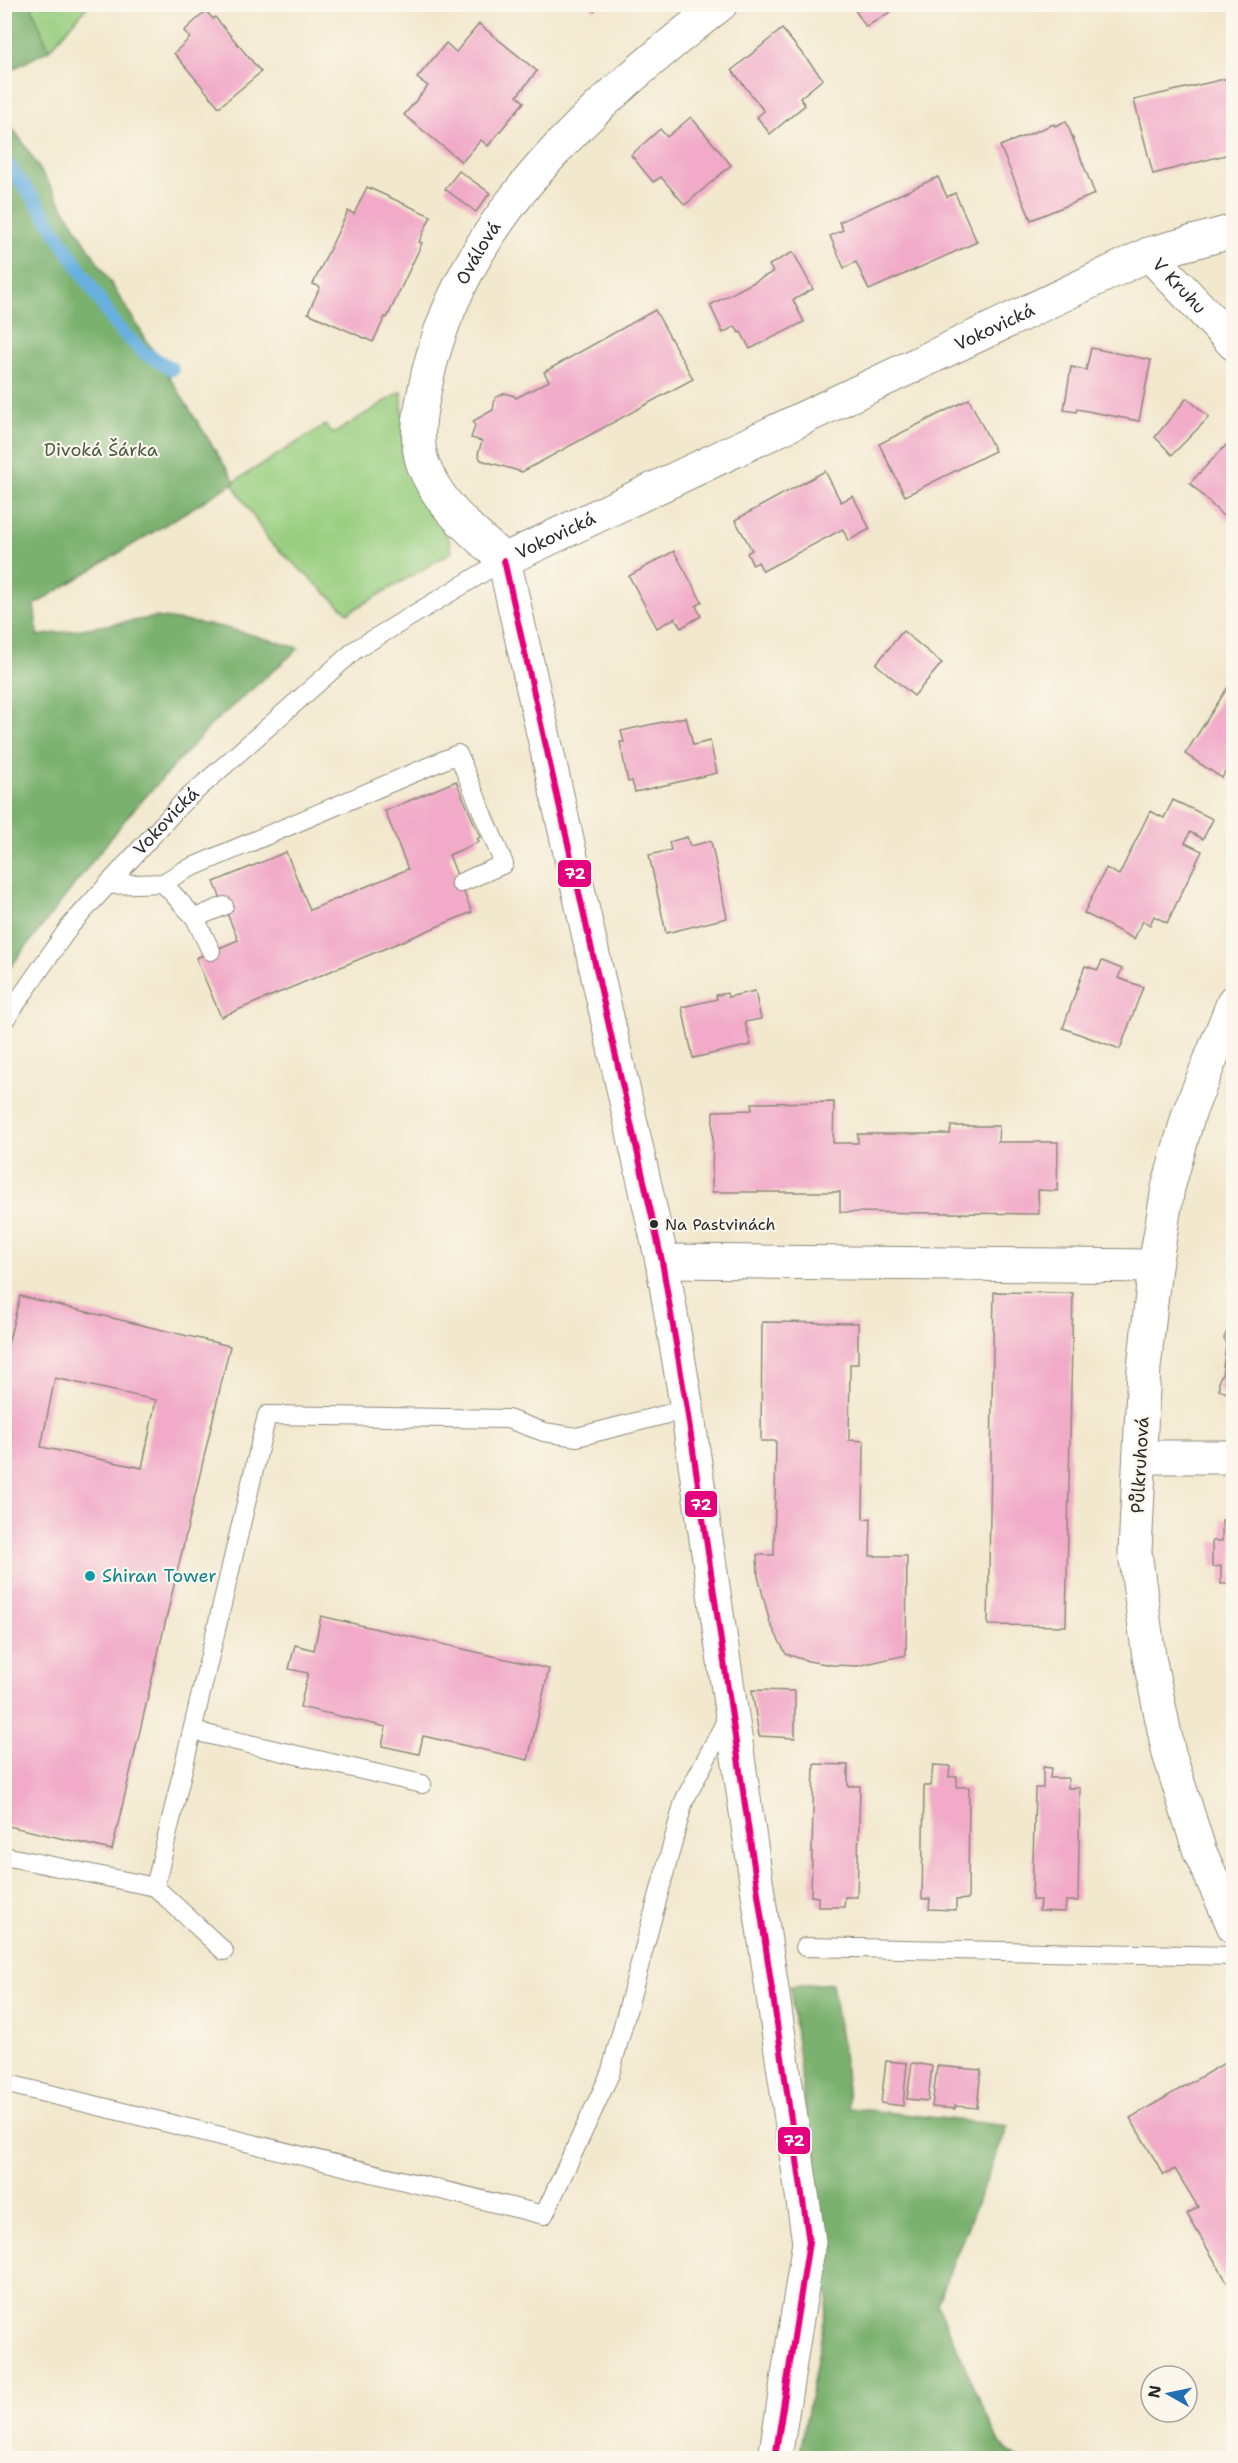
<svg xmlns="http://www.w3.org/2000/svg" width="1238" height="2463" viewBox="0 0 1238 2463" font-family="'Shantell Sans',sans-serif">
	<rect width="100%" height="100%" fill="#fbf7ec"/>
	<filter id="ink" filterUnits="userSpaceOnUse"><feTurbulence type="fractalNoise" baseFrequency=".0167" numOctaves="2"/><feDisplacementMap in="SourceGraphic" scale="12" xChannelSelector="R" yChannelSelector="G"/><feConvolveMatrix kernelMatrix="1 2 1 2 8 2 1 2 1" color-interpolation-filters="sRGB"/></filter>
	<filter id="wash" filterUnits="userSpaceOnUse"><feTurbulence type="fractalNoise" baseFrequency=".008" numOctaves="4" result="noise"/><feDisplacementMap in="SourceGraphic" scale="24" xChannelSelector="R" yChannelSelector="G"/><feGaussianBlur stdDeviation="1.35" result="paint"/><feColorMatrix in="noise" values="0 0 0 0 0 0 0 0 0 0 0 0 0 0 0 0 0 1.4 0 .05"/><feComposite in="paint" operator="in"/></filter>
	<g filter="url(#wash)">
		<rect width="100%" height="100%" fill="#f2e8ce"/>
		<!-- green -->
		<g fill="#98ce7f" stroke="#627c55" stroke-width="1.5">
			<path d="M31,5H89L49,50Z"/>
			<path d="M402,391L403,452L409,474L428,500L449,540L452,552L348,613L269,541L232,483L325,425L333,434Z"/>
		</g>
		<!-- forest -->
		<g fill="#7ab16e" stroke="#526e4c" stroke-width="1.5">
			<path d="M5,4L31,5L49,50L5,73Z"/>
			<path d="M5,118L22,141L235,482L34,605L38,636L157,617L223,627L299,648L212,724L127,817L5,974Z"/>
			<path d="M832,1983L843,2053L849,2108L1008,2126L937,2303L998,2441L1018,2458H799L828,2300L790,1986Z"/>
		</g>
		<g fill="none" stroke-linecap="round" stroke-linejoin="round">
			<!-- stream -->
			<path stroke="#67b0df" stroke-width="14" d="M4,160L37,203L117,327L143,352L172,369"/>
		</g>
		<g id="blocks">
			<!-- building -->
			<g fill="#f1aac8" fill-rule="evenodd">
				<path d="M589,4H601L594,11Z"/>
				<path d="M851,4H903L866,27Z"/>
				<path d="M206,11L213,19L215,17L261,72L219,107L174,53L190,38L184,31Z"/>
				<path d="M479,24L537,71L517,96L524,102L488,146L481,140L462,162L404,115L428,86L417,78L432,60L446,43L456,52Z"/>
				<path d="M782,29L823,79L800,98L805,105L770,134L757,117L764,111L732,70Z"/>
				<path d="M1233,77V153L1153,174L1134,100Z"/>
				<path d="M691,117L731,165L685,205L661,177L653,182L631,155L660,129L667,137Z"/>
				<path d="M1066,121L1095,194L1031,220L1000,146L1054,124L1055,126Z"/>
				<path d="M459,171L490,193L476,212L445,189Z"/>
				<path d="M938,177L947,197L955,193L977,242L869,290L856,262L844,268L830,236L843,230L839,222Z"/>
				<path d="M367,187L431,216L419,242L422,243L387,318L385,317L373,342L308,313L320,287L313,284L348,211L354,214Z"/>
				<path d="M793,252L813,289L793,300L804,322L750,349L741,332L739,333L735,326L723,333L710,305L773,272L769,265Z"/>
				<path d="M655,310L693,379L522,472L481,460L478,454L482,441L471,438L475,426L473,421L493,410L495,398L505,393L514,396L516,398L549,381L544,372Z"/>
				<path d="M1091,348L1151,360L1139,421L1077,409L1076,412L1064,410L1071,367L1086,370Z"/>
				<path d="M1187,398L1209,417L1172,455L1155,437Z"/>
				<path d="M969,399L995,451L905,496L879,444Z"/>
				<path d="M1231,440L1233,442V513L1227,520L1190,483Z"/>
				<path d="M825,471L841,502L853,496L870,529L848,541L843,529L763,571L758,562L753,565L747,553L752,550L735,520Z"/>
				<path d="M674,551L702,602L696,606L701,616L681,628L675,618L657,628L629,576Z"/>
				<path d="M903,631L942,663L914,696L876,664Z"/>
				<path d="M1233,679V770L1228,767L1222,778L1185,754Z"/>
				<path d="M686,717L693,745L710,741L717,773L635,792L632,781L628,782L620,742H624L621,731Z"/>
				<path d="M456,781L480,837L477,839L479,842L449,855L472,912L221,1017L196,958L238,940L214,882L286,852L310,910L408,869L385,811Z"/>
				<path d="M1173,800L1213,819L1203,839L1190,832L1185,843L1202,851L1167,923L1154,916L1150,925L1143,921L1134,939L1084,913L1106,868L1119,875L1150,811L1164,818Z"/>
				<path d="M687,837L690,846L711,841L727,918L666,933L649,855L671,850L669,842Z"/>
				<path d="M1102,961L1122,969L1118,978L1143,987L1120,1049L1063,1028L1085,966L1098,970Z"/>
				<path d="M755,991L761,1019L745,1022L751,1045L693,1058L682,1007L717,999L716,995L727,993L728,997Z"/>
				<path d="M834,1102L833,1143H858V1134H950L951,1126H999L998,1142H1058L1057,1191L1038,1190L1039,1214L840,1212V1192H712L713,1111L752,1110V1103Z"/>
				<path d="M994,1292L1073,1293L1066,1626L988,1625Z"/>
				<path d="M20,1296L230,1346L112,1850L4,1825V1360ZM55,1378L156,1400L142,1468L41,1447Z"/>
				<path d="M762,1322L858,1323V1364H850L849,1440L864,1441L863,1519L871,1518L870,1556H907L906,1655L857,1666L833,1665L808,1661L786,1654L770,1623L758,1576L757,1555H774L776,1441H761Z"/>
				<path d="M1233,1328V1393L1230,1394L1219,1390V1380L1222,1374L1226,1345L1224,1338L1228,1329Z"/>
				<path d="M1222,1520H1233V1584H1221V1566L1212,1567V1541H1222Z"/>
				<path d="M321,1616L549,1669L528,1760L423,1736L419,1754L382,1746L386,1727L300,1707L308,1673L289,1669L295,1645L314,1650Z"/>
				<path d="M752,1690L795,1691V1738L759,1736Z"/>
				<path d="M814,1764L848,1765V1786H860L857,1897H845L844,1907H818V1897L811,1896Z"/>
				<path d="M933,1765L950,1766L949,1777L957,1776V1787H969L968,1899L956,1900V1910L929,1909L930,1899H922L924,1786H931Z"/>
				<path d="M1043,1767L1051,1768L1050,1778H1068V1788H1080L1078,1901H1066L1065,1912L1039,1911L1040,1900H1032L1035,1788H1043Z"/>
				<path d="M886,2061L907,2063L903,2106L881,2103Z"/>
				<path d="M1226,2062L1233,2074V2292L1187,2214L1198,2207L1175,2169L1164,2175L1130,2118Z"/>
				<path d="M912,2063L932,2066L928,2101L907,2099Z"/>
				<path d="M937,2066L981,2070L977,2108L955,2106V2109L932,2107Z"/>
			</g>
		</g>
	</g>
	<g filter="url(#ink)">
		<use href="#blocks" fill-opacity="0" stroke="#8e8a7c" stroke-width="1.5"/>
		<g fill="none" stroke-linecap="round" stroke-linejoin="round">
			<!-- lane casing -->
			<g stroke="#8e8a7c" stroke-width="20">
				<g id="lane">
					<path d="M163,883L195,918L211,951"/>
					<path d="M107,885L163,883L183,871L458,754L504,864L460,883"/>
					<path d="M195,918L224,906"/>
					<path id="s1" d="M4,1021L70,926L182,803L355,650L504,560"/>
					<path d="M193,1731L422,1784"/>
					<path d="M4,1856L155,1887L267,1415L508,1419L544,1432L577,1437L687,1409"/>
					<path d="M155,1887L224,1951"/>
					<path d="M805,1947L1234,1956"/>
					<path d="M4,2083L544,2215L610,2074L684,1801L729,1715"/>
				</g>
			</g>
			<!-- street casing -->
			<g stroke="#8e8a7c" stroke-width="35">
				<g id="street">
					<path id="s2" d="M1149,254L1234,344"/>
					<path d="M504,560L662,1261L687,1409L809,2242L775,2458"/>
					<path id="s3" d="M504,560L1149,254L1234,231"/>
					<path id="s4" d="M504,560C473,532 438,505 423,464C413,436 422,403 428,374C465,214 597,101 721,4"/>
					<path d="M1234,1001L1189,1113L1168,1188L1155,1266L1144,1368L1135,1552L1149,1657L1169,1754L1200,1852L1234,1927"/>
					<path d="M662,1261L1155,1266"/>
					<path d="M1140,1457H1234"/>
				</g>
			</g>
			<!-- lane -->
			<use href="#lane" stroke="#fff" stroke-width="18"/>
			<!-- street -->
			<use href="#street" stroke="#fff" stroke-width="33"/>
			<!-- bus-1 casing -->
			<g stroke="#fbf7ec" stroke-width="10">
				<path id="bus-1" d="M504,560L662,1261L687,1409L809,2242L775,2458"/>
			</g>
			<!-- bus-1 -->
			<use href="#bus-1" stroke="#e5007d" stroke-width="6"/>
		</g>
	</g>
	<!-- markers -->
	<circle fill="#2b2b2b" stroke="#fbf7ec" stroke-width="2" cx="654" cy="1224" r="5"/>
	<circle fill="#0f9aa8" stroke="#fbf7ec" stroke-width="2" cx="90" cy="1576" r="6"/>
	<g text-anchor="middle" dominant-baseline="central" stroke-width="4.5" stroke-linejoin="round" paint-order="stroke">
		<!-- bus labels -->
		<g font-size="16" fill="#2b2b2b" stroke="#fbf7ec" text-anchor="start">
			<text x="665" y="1224">Na Pastvinách</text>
		</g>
		<!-- street labels -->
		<g font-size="18" fill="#2b2b2b" stroke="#fbf7ec">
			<text stroke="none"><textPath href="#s4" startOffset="350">Oválová</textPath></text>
			<text stroke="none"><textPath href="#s2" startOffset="44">V Kruhu</textPath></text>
			<text stroke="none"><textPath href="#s3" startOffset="543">Vokovická</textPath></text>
			<text stroke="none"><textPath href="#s3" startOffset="57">Vokovická</textPath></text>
			<text stroke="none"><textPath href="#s1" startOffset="258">Vokovická</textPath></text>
			<text transform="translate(1140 1465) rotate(-87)">Půlkruhová</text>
		</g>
		<!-- park labels -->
		<g font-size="18" fill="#4c5c44" stroke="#fbf7ec">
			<text x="101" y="450">Divoká Šárka</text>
		</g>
		<!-- culture labels -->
		<g font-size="18" fill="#0d838f" stroke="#fbf7ec" text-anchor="start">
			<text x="102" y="1576">Shiran Tower</text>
		</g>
	</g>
	<g stroke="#fbf7ec" stroke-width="2">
		<rect x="557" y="859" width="35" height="29" rx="6" fill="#e5007d"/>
		<rect x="684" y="1490" width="34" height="28" rx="6" fill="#e5007d"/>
		<rect x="777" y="2126" width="34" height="29" rx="6" fill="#e5007d"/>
	</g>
	<g font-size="16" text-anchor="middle" font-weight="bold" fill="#fff">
		<text x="575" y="879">72</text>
		<text x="701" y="1510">72</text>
		<text x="794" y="2146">72</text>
	</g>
	<!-- margin -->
	<rect width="1238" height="2463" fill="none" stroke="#fbf7ec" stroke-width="24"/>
	<!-- north arrow -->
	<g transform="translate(1169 2394) rotate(279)"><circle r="28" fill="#fbf7ec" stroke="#a8a59f" stroke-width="1.5"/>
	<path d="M0-4.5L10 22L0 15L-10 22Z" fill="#1f6fb2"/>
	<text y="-9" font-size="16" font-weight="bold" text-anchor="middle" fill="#2b2b2b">N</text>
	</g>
</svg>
